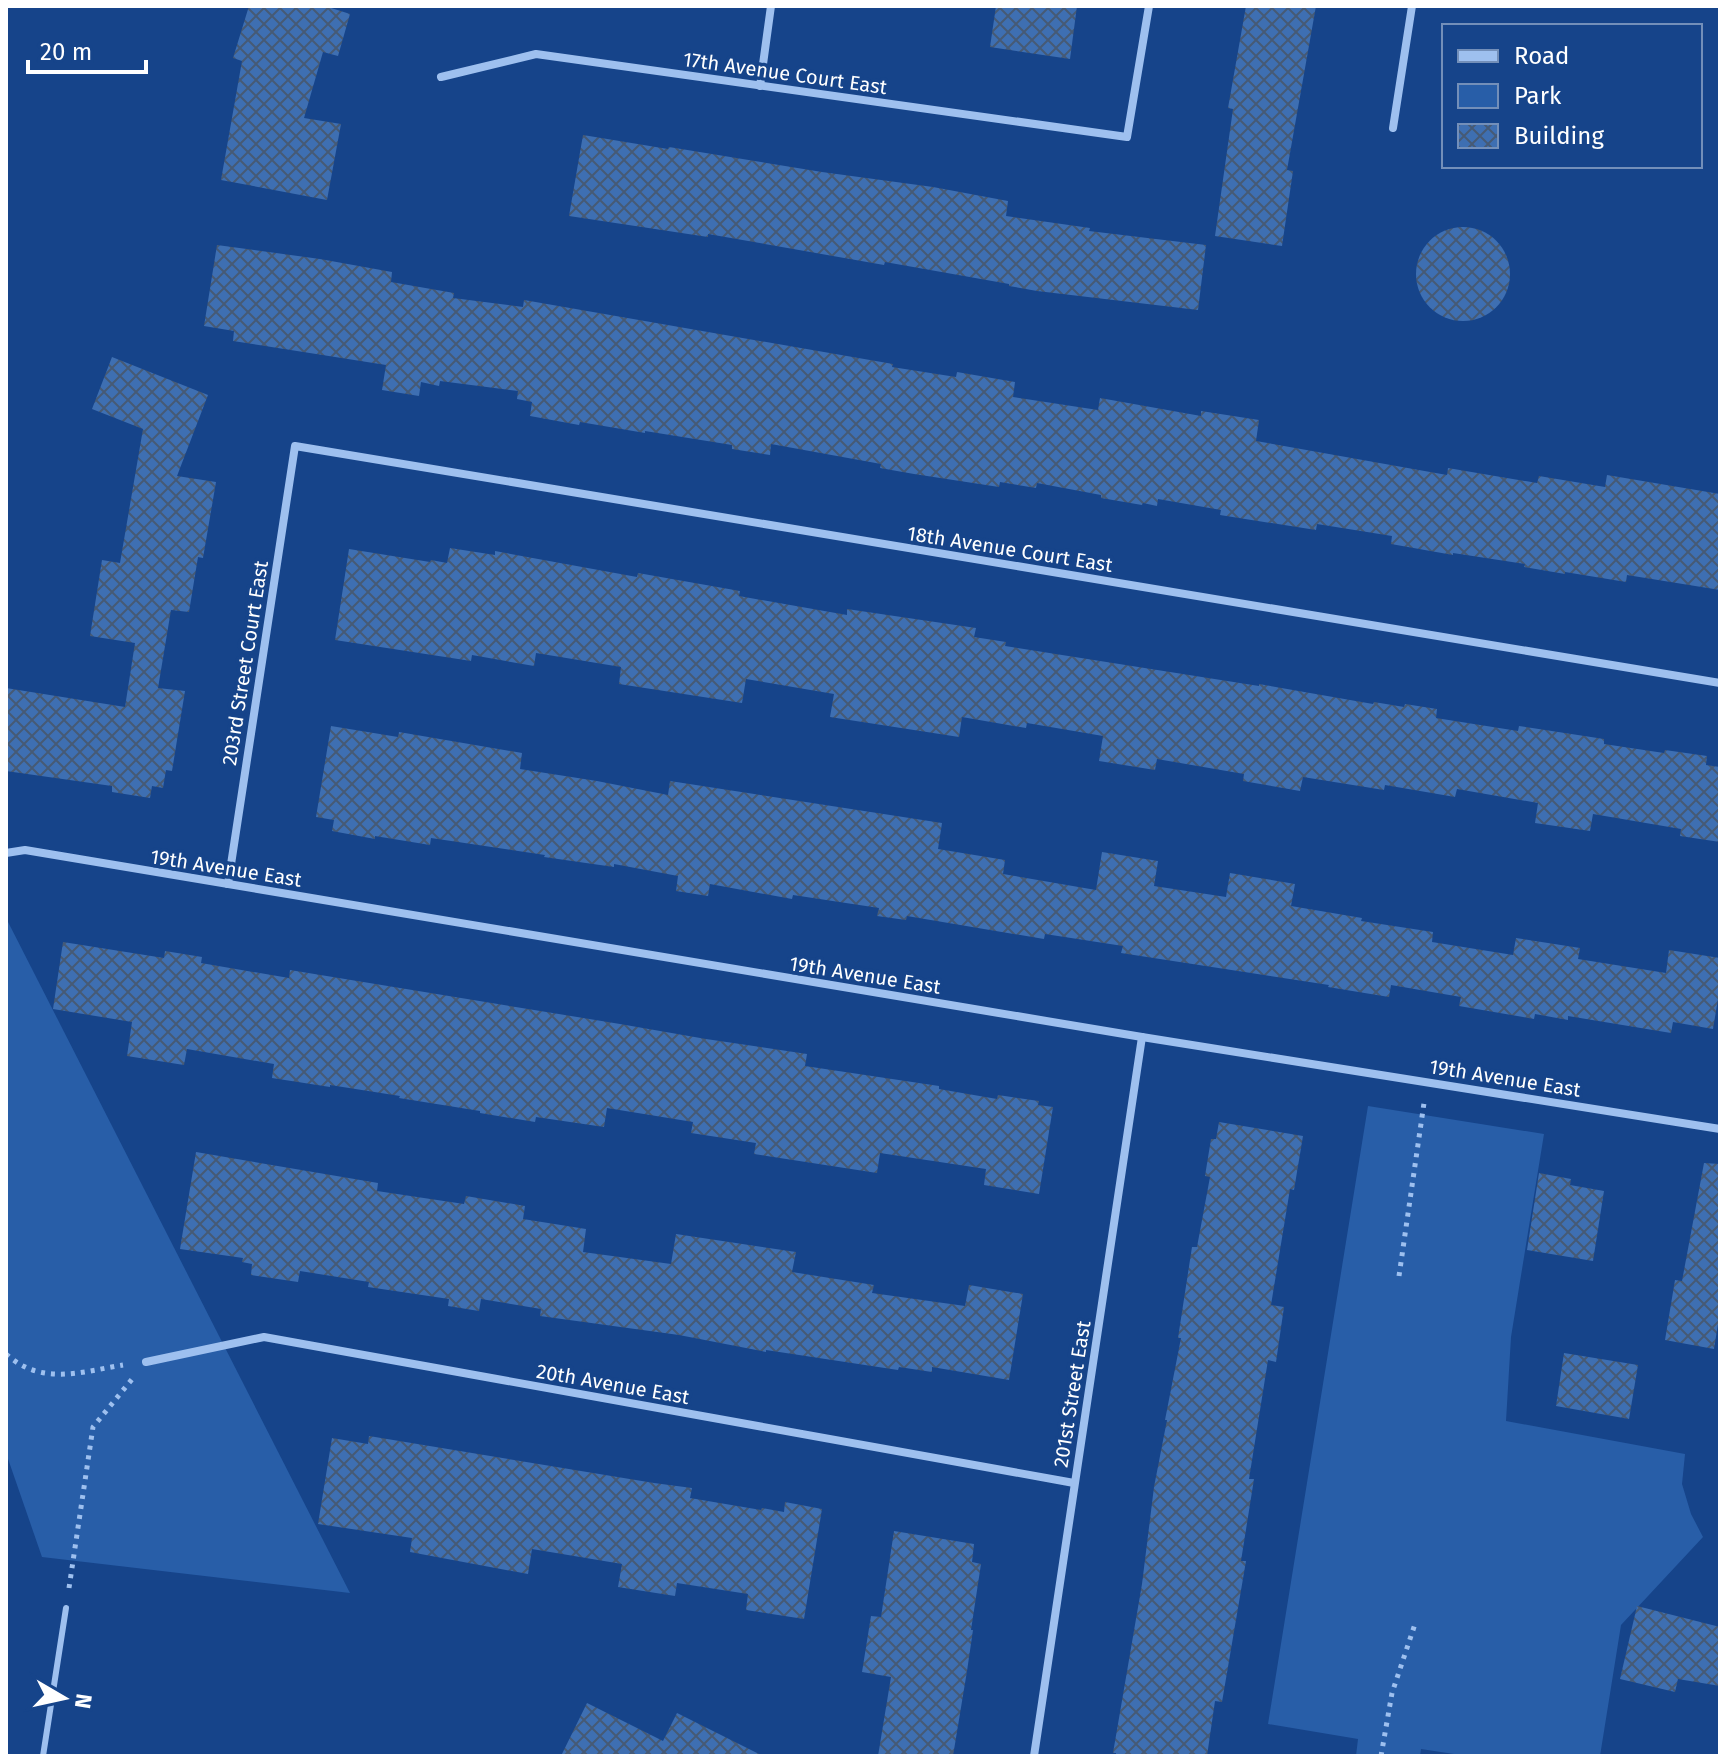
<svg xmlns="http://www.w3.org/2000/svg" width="1726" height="1762" viewBox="0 0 1726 1762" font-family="'Fira Sans',sans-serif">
	<defs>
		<pattern id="building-cross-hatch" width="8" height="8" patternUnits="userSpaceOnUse" patternTransform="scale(2)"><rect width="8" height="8" fill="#3e6fb2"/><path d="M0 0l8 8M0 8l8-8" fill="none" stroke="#465a75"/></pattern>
	</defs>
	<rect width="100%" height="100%" fill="#16448a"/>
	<!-- green -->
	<g fill="#285ea8">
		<path d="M6,918L350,1593L42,1557L6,1453Z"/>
		<path d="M1368,1106L1544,1134L1511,1337L1506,1421L1685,1454L1682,1484L1691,1514L1703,1537L1621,1625L1600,1756H1467L1421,1749L1420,1756H1356L1358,1739L1268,1724Z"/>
	</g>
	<!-- building -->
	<g fill="url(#building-cross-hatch)">
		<path d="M249,6H325L350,14L338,56L323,52L304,118L341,124L327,200L221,180L242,61L233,58Z"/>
		<path d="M996,6H1077L1070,59L990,47Z"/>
		<path d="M1246,6H1316L1287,170L1293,171L1282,246L1215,236L1233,109L1228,108Z"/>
		<path d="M583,135L668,149L669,147L822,172L933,187L1008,201L1006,216L1090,228L1089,231L1206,245L1198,310L1037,291L1009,286V284L885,262L884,265L708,234V237L569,216Z"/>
		<circle cx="1463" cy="274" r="47"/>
		<path d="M217,245L320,259L392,272L391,282L454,293L453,298L523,307L524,300L893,364L892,367L956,377L957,372L1015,382L1013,397L1098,410L1100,398L1201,416V411L1259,420L1256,441L1447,475L1448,468L1537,483L1539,476L1605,487L1607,475L1720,494V590L1627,575L1626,582L1565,572V574L1524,567L1525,564L1453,553V555L1391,544L1392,536L1317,524L1316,530L1220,515L1221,510L1158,499L1157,506L1143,503L1142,505L1101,498V495L1037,483L1036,488L1000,482L999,487L914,474L880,468L881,464L771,444L770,455L732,449V445L645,431V433L580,422L579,425L530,416L532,402L517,399L518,391L440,381L439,386L421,382L419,396L382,390L386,365L233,341L234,331L204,326Z"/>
		<path d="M112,357L208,395L177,476L216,482L203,558L198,557L189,612L171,610L158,688L185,691L172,771L166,770L163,788L152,786L150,798L112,792V786L6,771V688L125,707L135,643L90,636L102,560L120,563L143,429L92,409Z"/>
		<path d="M450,548L495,555V551L637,577L638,573L740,591L739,596L847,615V609L976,628L974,637L1006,642L1005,646L1259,686V684L1373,704L1374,702L1404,707L1405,704L1437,709L1436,718L1518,731L1519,726L1604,739V744L1664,753L1665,750L1707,756L1706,765L1720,767V842L1680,836L1681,829L1593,814L1590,831L1535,823L1538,803L1457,789L1455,797L1385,785L1384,790L1303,777L1300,791L1243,781L1244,774L1157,759L1155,770L1099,761L1103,736L1027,723L1026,728L962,717L959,737L830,717L834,694L746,679L742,703L619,684L621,667L536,653L534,666L472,655L471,661L335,640L349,549L430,562L431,560L447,563Z"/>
		<path d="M331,726L398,737L399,732L522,753L520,769L597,781L668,795L670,781L942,823L938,849L1005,860L1003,874L1096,890L1102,852L1158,861L1154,886L1226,897L1230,873L1295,884L1291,906L1362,918L1361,921L1433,932L1432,942L1513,955L1516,938L1580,948L1578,959L1666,973L1669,950L1720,958V987L1713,1029L1673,1022L1671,1033L1568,1016V1020L1535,1014L1534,1019L1459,1006L1461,997L1391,985L1389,997L1328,987L1329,985L1121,953L1123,946L1045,934L1044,939L907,916L906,920L877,916L879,908L793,895L792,899L710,884L708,896L676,891L678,876L614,864V867L544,857L545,855L431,838L430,845L375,836V839L332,831L334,820L316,817Z"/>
		<path d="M63,942L164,958L165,951L202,957L201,963L289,978L290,970L620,1024L706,1039L807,1054L805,1066L939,1086V1089L997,1099L998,1095L1039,1101L1038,1105L1053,1107L1039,1194L984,1185L986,1169L880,1153L877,1173L754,1154L756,1143L691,1133L693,1122L607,1108L604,1127L536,1117L535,1122L480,1113V1111L399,1098L400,1096L330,1085V1087L272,1078L274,1064L187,1049L184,1065L127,1056L132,1022L53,1009Z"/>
		<path d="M1219,1122L1303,1136L1294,1190L1290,1189L1271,1305L1284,1307L1276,1362L1268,1360L1249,1479H1254L1241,1561H1246L1222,1702L1215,1701L1207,1756H1116V1753H1113L1142,1584L1154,1487L1167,1420H1165L1181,1338H1178L1192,1247H1197L1210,1177L1205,1176L1211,1139H1216Z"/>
		<path d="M196,1152L378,1183L377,1191L464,1204L466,1196L525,1206L523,1219L586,1229L583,1252L671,1264L676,1234L796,1252L792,1272L874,1285L872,1293L965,1306L969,1285L1023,1294L1009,1380L932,1367V1372L899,1367L898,1370L766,1350V1352L679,1335L540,1316L541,1309L481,1299L479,1311L448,1306L449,1299L368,1287L369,1282L300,1271L298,1282L251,1275L252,1264L242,1262L243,1258L180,1249Z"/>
		<path d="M1704,1163L1720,1164V1311L1714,1349L1665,1340L1675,1280L1682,1281Z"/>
		<path d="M1539,1173L1571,1179L1570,1185L1604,1191L1593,1261L1527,1250Z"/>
		<path d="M1564,1353L1638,1365L1629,1419L1556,1406Z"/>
		<path d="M369,1436L654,1483L692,1488L690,1498L761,1510L762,1508L784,1512L785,1502L822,1509L804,1619L746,1610L748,1594L677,1583L675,1596L618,1587L622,1564L532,1549L528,1574L410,1552L412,1538L318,1524L332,1438L368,1444Z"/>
		<path d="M894,1531L974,1544L972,1562L981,1564L971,1630H973L967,1671L953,1756H878L891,1677L862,1672L871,1616L881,1617Z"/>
		<path d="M1637,1606L1720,1627V1686L1678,1679L1675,1692L1620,1679Z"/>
		<path d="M587,1703L663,1741L677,1713L763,1756H561Z"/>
	</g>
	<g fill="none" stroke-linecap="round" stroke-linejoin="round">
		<!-- path -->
		<g stroke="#9ec0ef" stroke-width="5" stroke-dasharray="4 6" stroke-linecap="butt">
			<path d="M1399,1276L1424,1103"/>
			<path d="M6,1354C41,1386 81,1372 123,1365"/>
			<path d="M69,1588L93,1427L133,1378"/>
			<path d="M1381,1756L1392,1693L1415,1624"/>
		</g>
		<!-- lane -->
		<path stroke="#9ec0ef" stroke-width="6" d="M43,1756L66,1608"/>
		<!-- street -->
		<g stroke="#9ec0ef" stroke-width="8">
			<path d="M441,77L536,54L1127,137L1149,6"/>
			<path d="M760,86L771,6"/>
			<path d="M1393,128L1412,6"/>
			<path d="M6,853L25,850L1142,1037L1720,1129"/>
			<path d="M228,884L295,446L1720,683"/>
			<path d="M146,1362L264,1337L1074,1483"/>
			<path d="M1034,1756L1142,1037"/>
		</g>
	</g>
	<g text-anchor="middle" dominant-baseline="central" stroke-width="7" stroke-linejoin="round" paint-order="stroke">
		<!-- street labels -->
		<g font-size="20" fill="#fff" stroke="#16448a">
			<text transform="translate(785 73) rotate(8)">17th Avenue Court East</text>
			<text transform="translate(1010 549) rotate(9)">18th Avenue Court East</text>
			<text transform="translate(245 663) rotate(-81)">203rd Street Court East</text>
			<text transform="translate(226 868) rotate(9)">19th Avenue East</text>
			<text transform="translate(865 975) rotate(9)">19th Avenue East</text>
			<text transform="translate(1505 1078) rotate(9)">19th Avenue East</text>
			<text transform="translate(613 1384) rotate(10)">20th Avenue East</text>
			<text transform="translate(1072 1394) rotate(-81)">201st Street East</text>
		</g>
	</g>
	<!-- border -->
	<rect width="1726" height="1762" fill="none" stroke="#ffffff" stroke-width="16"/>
	<!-- legend -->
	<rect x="1442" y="24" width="260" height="144" fill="#16448a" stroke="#738fb9" stroke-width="2"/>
	<rect x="1458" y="50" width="40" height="12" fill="#9ec0ef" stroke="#738fb9" stroke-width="2"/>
	<text x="1514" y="64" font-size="24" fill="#ffffff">Road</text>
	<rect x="1458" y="84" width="40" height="24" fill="#285ea8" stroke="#738fb9" stroke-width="2"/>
	<text x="1514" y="104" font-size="24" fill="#ffffff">Park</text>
	<rect x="1458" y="124" width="40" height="24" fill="url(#building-cross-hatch)" stroke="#738fb9" stroke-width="2"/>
	<text x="1514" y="144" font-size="24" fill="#ffffff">Building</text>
	<!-- north arrow -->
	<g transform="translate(64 1698) rotate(99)" stroke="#16448a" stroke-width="6" paint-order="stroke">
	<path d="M0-6L14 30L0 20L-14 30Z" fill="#ffffff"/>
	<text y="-12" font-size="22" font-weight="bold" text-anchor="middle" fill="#ffffff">N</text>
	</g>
	<!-- scale -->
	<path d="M28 60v12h118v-12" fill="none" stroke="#ffffff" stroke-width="4"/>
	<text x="40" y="60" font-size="24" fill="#ffffff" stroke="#16448a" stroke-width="6" paint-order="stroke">20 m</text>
</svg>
